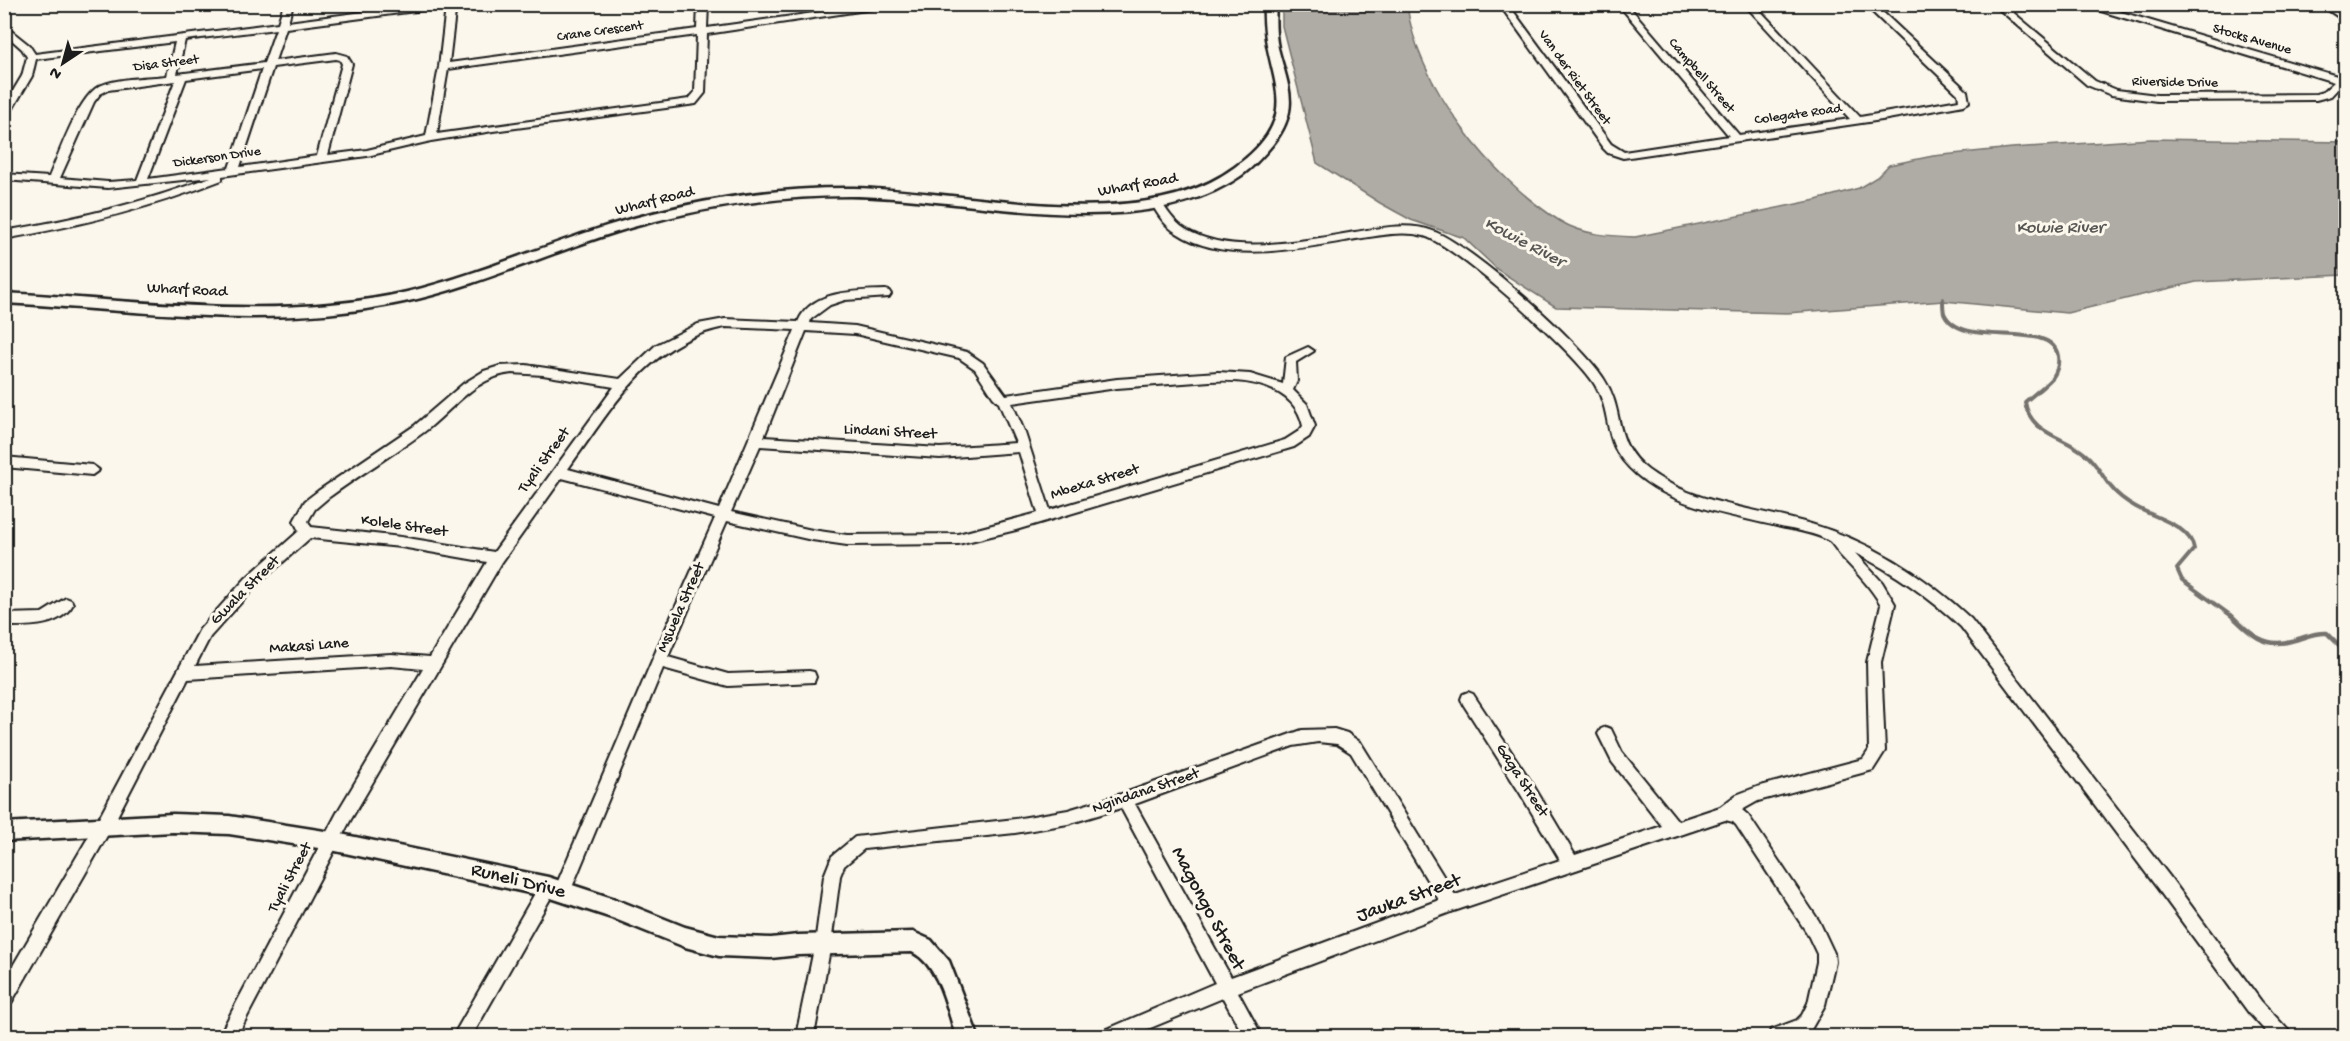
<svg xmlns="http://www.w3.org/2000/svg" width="2350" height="1041" viewBox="0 0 2350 1041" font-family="'Gochi Hand',sans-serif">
	<rect width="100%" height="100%" fill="#fbf7ec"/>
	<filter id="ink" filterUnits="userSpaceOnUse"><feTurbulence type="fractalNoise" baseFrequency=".0167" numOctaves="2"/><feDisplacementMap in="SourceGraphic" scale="12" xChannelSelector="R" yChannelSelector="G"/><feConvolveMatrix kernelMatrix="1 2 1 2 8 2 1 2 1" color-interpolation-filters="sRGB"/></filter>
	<g filter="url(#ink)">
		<!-- water -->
		<path fill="#afaca5" stroke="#74726e" stroke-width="1.5" d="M1282,5H1407C1417,85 1492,179 1560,221C1583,235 1609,236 1635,237L1816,200L1859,188L1877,177L1889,165L1933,156L2012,148L2151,139L2345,142V275L2196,282L2067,313L1944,301L1787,313L1556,307L1498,270L1464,238L1411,220L1380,203L1317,163L1282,26Z"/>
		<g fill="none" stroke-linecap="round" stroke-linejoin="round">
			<!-- stream-far1 -->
			<path stroke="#74726e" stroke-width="4" d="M1943,299C1943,303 1943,309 1944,313C1961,352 2051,317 2058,356C2059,363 2057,371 2053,377C2045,386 2034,394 2025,402C2030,434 2064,436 2085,454C2097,463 2102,477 2111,487C2118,496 2127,502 2136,507C2155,518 2190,525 2194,549L2177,569L2182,580L2233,617"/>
			<!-- stream -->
			<path stroke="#74726e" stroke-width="4.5" d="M2231,615C2249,633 2265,649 2291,641C2305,638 2312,632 2327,633L2346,652"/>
			<!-- minor casing -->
			<g stroke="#1c1c1c" stroke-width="4">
				<g id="minor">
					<path d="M284,4H293L288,22L424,4H456L449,63L697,29L698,4H708L707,28L878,4H906L707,34L705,93L696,104L493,131L431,141L367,156L222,176V180C151,208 79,226 4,239V231C75,219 144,203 211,177L108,188L4,180V174L49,177C59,155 79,93 102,85C119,78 148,78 167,76L175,42L36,59L32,76L9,115L4,118V106L22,76L27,57L22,49L4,33V25L29,45L35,54L278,23ZM446,7L439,67L426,136L367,150L328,155L352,64L347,56L336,53L275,61L286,28ZM276,29L264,63L177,74L185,40ZM697,35L695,92L689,99L437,134L448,69ZM336,59L340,60L342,64L317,156L240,167L273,67ZM262,69L229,168L148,179L186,79ZM175,81L137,180L108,182L60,178L94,102L100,94L108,90Z"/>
					<path d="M1499,4H1508L1611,144L1624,152L1729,136L1618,4H1627L1739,135L1850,119L1744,4H1754L1860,117L1959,100L1958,94L1864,4H1874L1967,91L1969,102L1964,105L1882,120L1623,158L1608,153L1603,148Z"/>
					<path d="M1993,4H2003L2095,81L2117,90L2157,95L2316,94L2323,92L2334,82L2078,4H2094L2344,78L2346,85L2342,84L2331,96L2316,100L2157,101L2111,95L2087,85Z"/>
					<path d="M2319,4H2330L2346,15V22Z"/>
					<path d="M1156,199L1160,200C1167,211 1174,222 1185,229C1231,257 1305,240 1355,232C1380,228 1409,222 1433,231C1471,245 1582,344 1604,379C1626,412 1611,442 1648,470C1695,505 1757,508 1811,524C1872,542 1925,576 1971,619L2170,877L2261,1001L2288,1030L2291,1036H2270L2249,1013L2158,889L1961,627C1929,597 1895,573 1855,553L1882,582L1895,604L1881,662L1885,751L1873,770L1758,801L1742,810L1748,815L1819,921L1834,953L1835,962L1825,1005L1809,1033L1801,1036H1768L1771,1030L1797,1020L1802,1015L1808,1003L1817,962V954L1807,933L1736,825L1733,822L1725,820L1451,912L1238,992L1262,1036H1244L1223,998L1131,1036H1102L1105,1030L1215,983L1121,808L1068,824L1015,833L864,849L844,866L840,876L831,944L814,1036H796L815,944L824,876L832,856L855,837L1015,819L1068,810L1125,793L1302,730L1334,729L1347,733L1361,743L1455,895L1560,860L1520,793L1463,704L1461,699L1463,694L1468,692L1473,694L1532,783L1575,855L1662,826L1612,762L1598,734L1601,729L1606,727L1611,729L1622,752L1678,821L1720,807L1736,795L1757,787L1863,759L1869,750L1867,662L1881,605C1870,586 1855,571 1840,555C1837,551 1833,544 1829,541C1816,533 1795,530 1781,527C1732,515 1675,508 1636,474C1599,442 1615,419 1595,385C1578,355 1456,245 1424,236C1402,230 1377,236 1356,239C1303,248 1224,265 1177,233C1165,226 1157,214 1151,202ZM1318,742L1337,744L1351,753L1439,900L1231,977L1135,804L1293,746Z"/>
					<path d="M885,290L889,291L891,294L889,297L845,300L830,305L811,319L810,323L855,326L967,352L983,363L1006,395L1117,379L1218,372L1250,374L1283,384L1286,357L1308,347L1314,351L1296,362L1297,381L1293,390L1307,404L1315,426L1309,437L1294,447L1016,530L958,544L847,545L812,540L727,521L668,657L728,674L809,671L814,672L816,677L814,682L728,686L663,668L568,897L562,899L556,897L554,892L472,1036H453L542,881L548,879L554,881L556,886L659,644L715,518L562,478L502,562L350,821L237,1036H219L338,811L423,669L391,666L188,679L108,834L10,1005L4,1008V981L96,824L200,629L246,578L299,531L294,521L305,501L318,491L414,426L463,384L484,371L500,366L526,365L620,379L656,345L698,324L725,319L798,322C811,290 856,291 885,290ZM725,327L795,330L719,509L568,469C611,410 648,341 725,327ZM806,331L855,334L959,358L975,369L993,397L999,403L1016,443L940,448L764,437ZM512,373L543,375L614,387L494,552L401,537L311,527L308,521L315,509L328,498C359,475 393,455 424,432C452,411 474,377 512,373ZM1210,381C1245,379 1294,384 1303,426L1299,431L1285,440L1050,510L1025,433L1012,403L1117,388ZM760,446L940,458L1019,452L1038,513L958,534L847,535L812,530L731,512ZM310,538L401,547L487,562L430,657L391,654L195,666L210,637L256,586Z"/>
					<path d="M4,457L92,465L99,470L92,475L4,467Z"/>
					<path d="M66,598L71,600L73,604C60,628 28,626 4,626V614L42,613Z"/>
				</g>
			</g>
			<!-- tertiary casing -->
			<g stroke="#1c1c1c" stroke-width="5">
				<g id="tertiary">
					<path d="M1264,4H1276C1275,19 1275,34 1278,48C1288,87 1301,108 1273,144C1264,155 1254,166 1242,175C1138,248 968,196 849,196C777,196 703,207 633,227C556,249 483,285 404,302C273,331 137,310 4,303V293C137,300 276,322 407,292C468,277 526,253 585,233C671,204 763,187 854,188C965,190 1140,238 1235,167C1312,110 1260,77 1264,4Z"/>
					<path d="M173,814L229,816L331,832L548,877L615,899L685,927L719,936L771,938L798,935L913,932L931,940L949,961L978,1036H956C947,1009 940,966 912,952L798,955L771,958L719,956L685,947L615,919L548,897L331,850L229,834L173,832L4,841V823Z"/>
				</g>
			</g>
			<!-- minor -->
			<use href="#minor" fill="#fbf7ec" fill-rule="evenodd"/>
			<!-- tertiary -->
			<use href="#tertiary" fill="#fbf7ec" fill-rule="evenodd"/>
		</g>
	</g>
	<g text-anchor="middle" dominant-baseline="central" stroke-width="6" stroke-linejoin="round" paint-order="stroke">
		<!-- far-street labels -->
		<g font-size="14" fill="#1c1c1c" stroke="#fbf7ec">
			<text transform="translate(600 32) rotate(-8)">Crane Crescent</text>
			<text transform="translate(2252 40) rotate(16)">Stocks Avenue</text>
			<text transform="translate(166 64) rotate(-7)">Disa Street</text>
			<text transform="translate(1701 76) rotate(49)">Campbell Street</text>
			<text transform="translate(1574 78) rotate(54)">Van der Riet Street</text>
			<text transform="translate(2175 83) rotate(1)">Riverside Drive</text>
			<text transform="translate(1798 115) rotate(-8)">Colegate Road</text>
			<text transform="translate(217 158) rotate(-8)">Dickerson Drive</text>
		</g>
		<!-- street labels -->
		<g font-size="16" fill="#1c1c1c" stroke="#fbf7ec">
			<text transform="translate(1138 186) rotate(-10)">Wharf Road</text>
			<text transform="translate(655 202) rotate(-14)">Wharf Road</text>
			<text transform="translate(187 291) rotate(3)">Wharf Road</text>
			<text transform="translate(890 433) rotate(3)">Lindani Street</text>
			<text transform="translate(545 461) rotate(-54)">Tyali Street</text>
			<text transform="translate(1095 483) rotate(-17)">Mbexa Street</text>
			<text transform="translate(404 527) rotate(8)">Kolele Street</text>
			<text transform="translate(246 591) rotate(-45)">Gwala Street</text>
			<text transform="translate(682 608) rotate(-66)">Mswela Street</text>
			<text transform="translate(309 647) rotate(-4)">Makasi Lane</text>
			<text transform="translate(1521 781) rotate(57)">Gaga Street</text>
			<text transform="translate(1146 792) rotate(-19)">Ngindana Street</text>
			<text transform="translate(291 878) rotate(-62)">Tyali Street</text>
		</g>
		<!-- water labels -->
		<g font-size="18" font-style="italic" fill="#575653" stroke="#fbf7ec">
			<text x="2060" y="228">Kowie River</text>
			<text transform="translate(1524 243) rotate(28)">Kowie River</text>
		</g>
		<!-- near-street labels -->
		<g font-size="20" fill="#1c1c1c" stroke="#fbf7ec">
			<text transform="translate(518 882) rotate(14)">Runeli Drive</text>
			<text transform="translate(1409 899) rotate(-20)">Jauka Street</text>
			<text transform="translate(1207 909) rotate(62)">Magongo Street</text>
		</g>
	</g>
	<!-- margin -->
	<rect width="2350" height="1041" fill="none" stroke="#fbf7ec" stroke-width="24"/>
	<rect x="12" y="12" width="2326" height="1017" fill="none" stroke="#1c1c1c" stroke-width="2" filter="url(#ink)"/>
	<!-- north arrow -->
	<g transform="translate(63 63) rotate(216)" stroke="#fbf7ec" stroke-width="4.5" paint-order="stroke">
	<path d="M0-4.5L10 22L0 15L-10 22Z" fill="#1c1c1c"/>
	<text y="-9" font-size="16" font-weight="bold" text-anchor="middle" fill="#1c1c1c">N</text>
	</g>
</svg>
